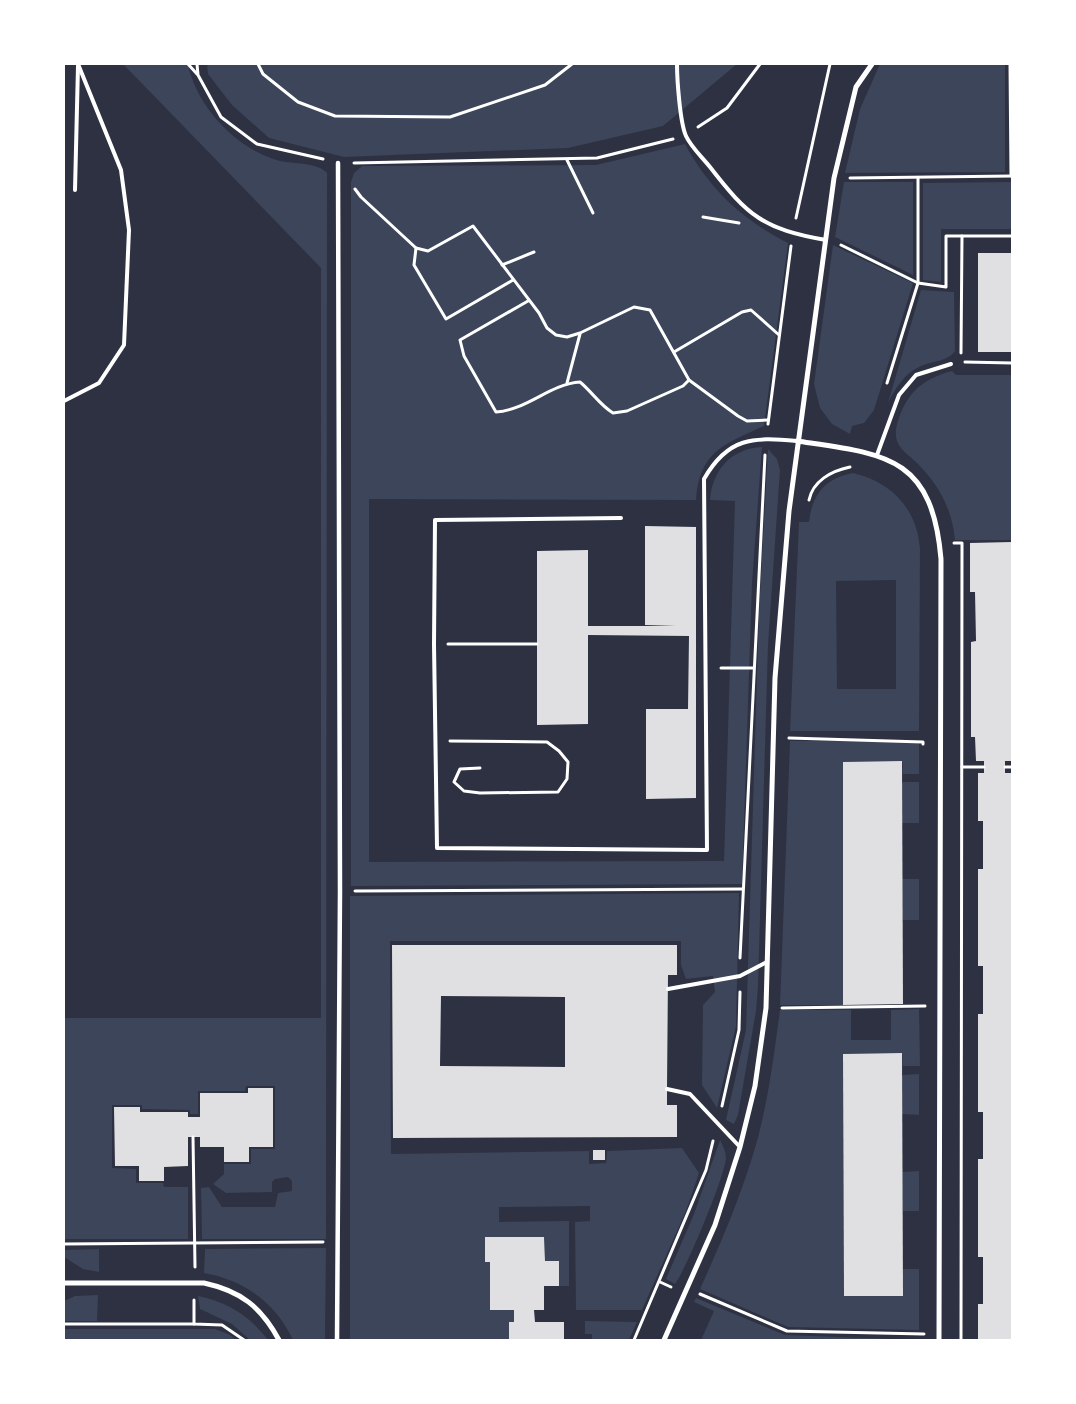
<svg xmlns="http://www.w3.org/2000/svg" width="1076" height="1404" viewBox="0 0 1076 1404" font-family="'Fira Sans',sans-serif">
	<rect width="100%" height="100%" fill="#2d3142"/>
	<!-- green -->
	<g fill="#3c4559" fill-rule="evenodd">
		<path d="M123,64H188C196,106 237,150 280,161C294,164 317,162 327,173L326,1239H202L201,1188L209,1187L222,1207H275L278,1193L292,1191V1181L288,1177L275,1179L272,1182V1192L226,1193L213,1184L224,1174V1164H251V1149H275V1086H246L245,1091H198V1114H190V1110L142,1109V1105H112V1168L136,1169V1183H163L164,1187H188V1239H64V1018H321V268Z"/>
		<path d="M207,64H737L663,126L568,148L344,157L269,138L232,105L208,74Z"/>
		<path d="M880,64H1005V172L845,173L860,109Z"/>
		<path d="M685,144C710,190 743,220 788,243L764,426C724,444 699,452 696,500L369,499V862L724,861L735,501L710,500C712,471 731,448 762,447L752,583L742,884L351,886V182L354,173L362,166L596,165Z"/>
		<path d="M844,182H913V275L835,237Z"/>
		<path d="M1012,182V229H941V282L923,280V183Z"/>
		<path d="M833,245L913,283L874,410L864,423L852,426L850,434L832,424L820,408L814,384Z"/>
		<path d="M921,290L954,292L955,351C948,362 930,361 919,367C904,374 895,389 888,403Z"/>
		<path d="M952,371L956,375H1012V540H955C952,509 939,485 917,463C910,456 901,451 897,441C894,432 897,423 900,415C910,389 926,378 952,371Z"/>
		<path d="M768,449L777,459L780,470L768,645L758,986L756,1011L738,1115L734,1124L726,1120L746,1030L759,612Z"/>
		<path d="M853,473C892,482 917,509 920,549L919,731H790L799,522H809C812,495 825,478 853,473ZM896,580V689H837L836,581Z"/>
		<path d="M790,741H919V774H903L902,761L843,762V1005H780Z"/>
		<rect x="902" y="782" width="17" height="41"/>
		<path d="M902,879H919V920H903Z"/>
		<path d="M739,893L736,1026L717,1108L702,1085L703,1005L715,992L713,976L686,979L681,965V941H390L391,1154L589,1151V1164L606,1163L607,1151L682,1148L699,1173L686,1211L642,1310H576L575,1222L590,1221V1206L499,1207V1222L569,1221V1286H559V1261H545L544,1237L485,1238V1262H490V1310H514V1322L509,1323V1340H350V896Z"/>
		<path d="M919,1009L920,1066H903L902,1053L843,1054L844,1296H902V1269H919V1330L788,1327L700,1289C719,1247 737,1205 751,1161C767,1112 773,1061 780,1010H851V1040H891V1010Z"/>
		<path d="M919,1074V1115L902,1114V1075Z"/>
		<path d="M720,1140C723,1146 726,1152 726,1158C725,1176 686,1270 675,1284L666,1279L694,1214Z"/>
		<path d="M919,1171V1211H903L902,1172Z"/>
		<path d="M326,1248L325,1340H293C276,1303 244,1280 204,1273L205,1249Z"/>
		<path d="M99,1249V1272L83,1269L64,1257V1250Z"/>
		<path d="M98,1295L97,1321H64V1301L75,1296Z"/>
		<path d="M198,1296C228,1302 250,1316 268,1340H250L232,1324L200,1309Z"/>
		<path d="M696,1298L785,1335L919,1340H701L714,1311L694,1302Z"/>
		<path d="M585,1321L637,1322L629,1340H592V1334H585Z"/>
		<path d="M64,1329H215L230,1335L236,1340H64Z"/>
	</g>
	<!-- building -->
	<g fill="#e0e0e3" fill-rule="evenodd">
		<rect x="978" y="253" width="34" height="99"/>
		<path d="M645,526L696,527V798L646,799V709H688L689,636L588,635V724L537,725V551L588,550V626H676L645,625Z"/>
		<path d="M1012,542V761H1005V773H1012V1340H978V1304H983V1257H978V1159H983V1112H978V1014H983V966H978V869H983V821H978V773H984V761H976L975,737H971V642L976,641L975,592H970V543Z"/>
		<path d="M902,761L903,1004L843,1005V762Z"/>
		<path d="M392,945H677V975H668L667,1089V1105H677V1137L393,1138ZM441,996L565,997V1067L440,1066Z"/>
		<path d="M902,1053L903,1296H844L843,1054Z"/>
		<path d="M248,1088H273V1147H249V1162H224V1147H200V1137H188V1166L164,1167V1181H139V1166H115L114,1107H140V1112H188V1117H200V1093H248Z"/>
		<rect x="593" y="1150" width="12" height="10"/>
		<path d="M485,1237H544L545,1261H559V1286H544V1310H534L535,1322H564V1340H509V1322H514V1310H490V1262H485Z"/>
	</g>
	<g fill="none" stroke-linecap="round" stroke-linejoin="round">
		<!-- path -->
		<g stroke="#fff" stroke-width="3">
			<path d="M188,64L197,74"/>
			<path d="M197,64L198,75L221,117L257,144L323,159"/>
			<path d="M258,64L263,74L298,102L335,116L450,117L545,85L572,64"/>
			<path d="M1010,64L1011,176"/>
			<path d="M698,127L727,108L760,64"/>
			<path d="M567,160L593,213"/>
			<path d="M354,163L597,158L673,139"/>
			<path d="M850,178L1012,176"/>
			<path d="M355,189L361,197L416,248L428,251L473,226L539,313L547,328L556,335L567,337L580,333L634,307L650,310L689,380L683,386L627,411L613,413C600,405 592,392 580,382C550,384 527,410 496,412L464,356L460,340L528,301"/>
			<path d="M703,217L739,223"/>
			<path d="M796,218L830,64"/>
			<path d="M841,245L918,283L946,287V236H1012"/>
			<path d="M416,248L414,265L446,319L513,280"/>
			<path d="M502,265L534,252"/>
			<path d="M674,352L742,312L751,310L779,335"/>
			<path d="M961,353L962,236"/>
			<path d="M965,362L1012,363"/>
			<path d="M689,380L738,416L747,421L768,420"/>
			<path d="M567,383L580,334"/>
			<path d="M887,383L918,283V178"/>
			<path d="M768,424L791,246"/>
			<path d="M809,500C813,481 831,471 850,467"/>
			<path d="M954,543H962L961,1340"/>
			<path d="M448,644H537"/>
			<path d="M721,668H753"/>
			<path d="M789,738L923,742V744"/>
			<path d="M450,741L547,742L559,751L568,762L567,779L558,792L480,793L464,791L454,782L460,769L480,768"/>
			<path d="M962,767H984"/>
			<path d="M1005,767H1012"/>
			<path d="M355,891L742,889"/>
			<path d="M740,958L765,455"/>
			<path d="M782,1008L925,1006"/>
			<path d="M722,1106L739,1030L740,992"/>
			<path d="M193,1137L195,1267"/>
			<path d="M64,1244L323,1242"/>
			<path d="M660,1282L671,1287"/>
			<path d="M700,1294L787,1331L924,1334"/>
			<path d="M194,1300V1324L222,1325L244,1340"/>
			<path d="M64,1324H194"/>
			<path d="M634,1340L706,1170L713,1141"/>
		</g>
		<!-- service -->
		<g stroke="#fff" stroke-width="4">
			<path d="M677,64C677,79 680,123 686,136C691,147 702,157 710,167C748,216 763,229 826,240"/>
			<path d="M75,190L78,66"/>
			<path d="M64,401L99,383L124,345L129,230L121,170L78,64"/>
			<path d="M877,455L899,395L916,375L951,364"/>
			<path d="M621,518L435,520L434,644L437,848L707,850L704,479C728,437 753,437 797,441"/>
			<path d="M668,989L740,976L767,962"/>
			<path d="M667,1089L690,1094L740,1147"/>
		</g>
		<!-- pedestrian -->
		<path stroke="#fff" stroke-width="4.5" d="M337,1340L340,891L338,163"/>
		<!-- minor -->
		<g stroke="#fff" stroke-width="5">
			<path d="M797,441C885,454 932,455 941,559L939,1340"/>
			<path d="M64,1283H204C241,1291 261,1307 279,1340"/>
			<path d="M664,1340L715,1225L740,1147L755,1086L766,1008L775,678L789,511L834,178L856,87L872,64"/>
		</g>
	</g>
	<!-- border -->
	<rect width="1076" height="1404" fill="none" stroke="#ffffff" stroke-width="130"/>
</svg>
